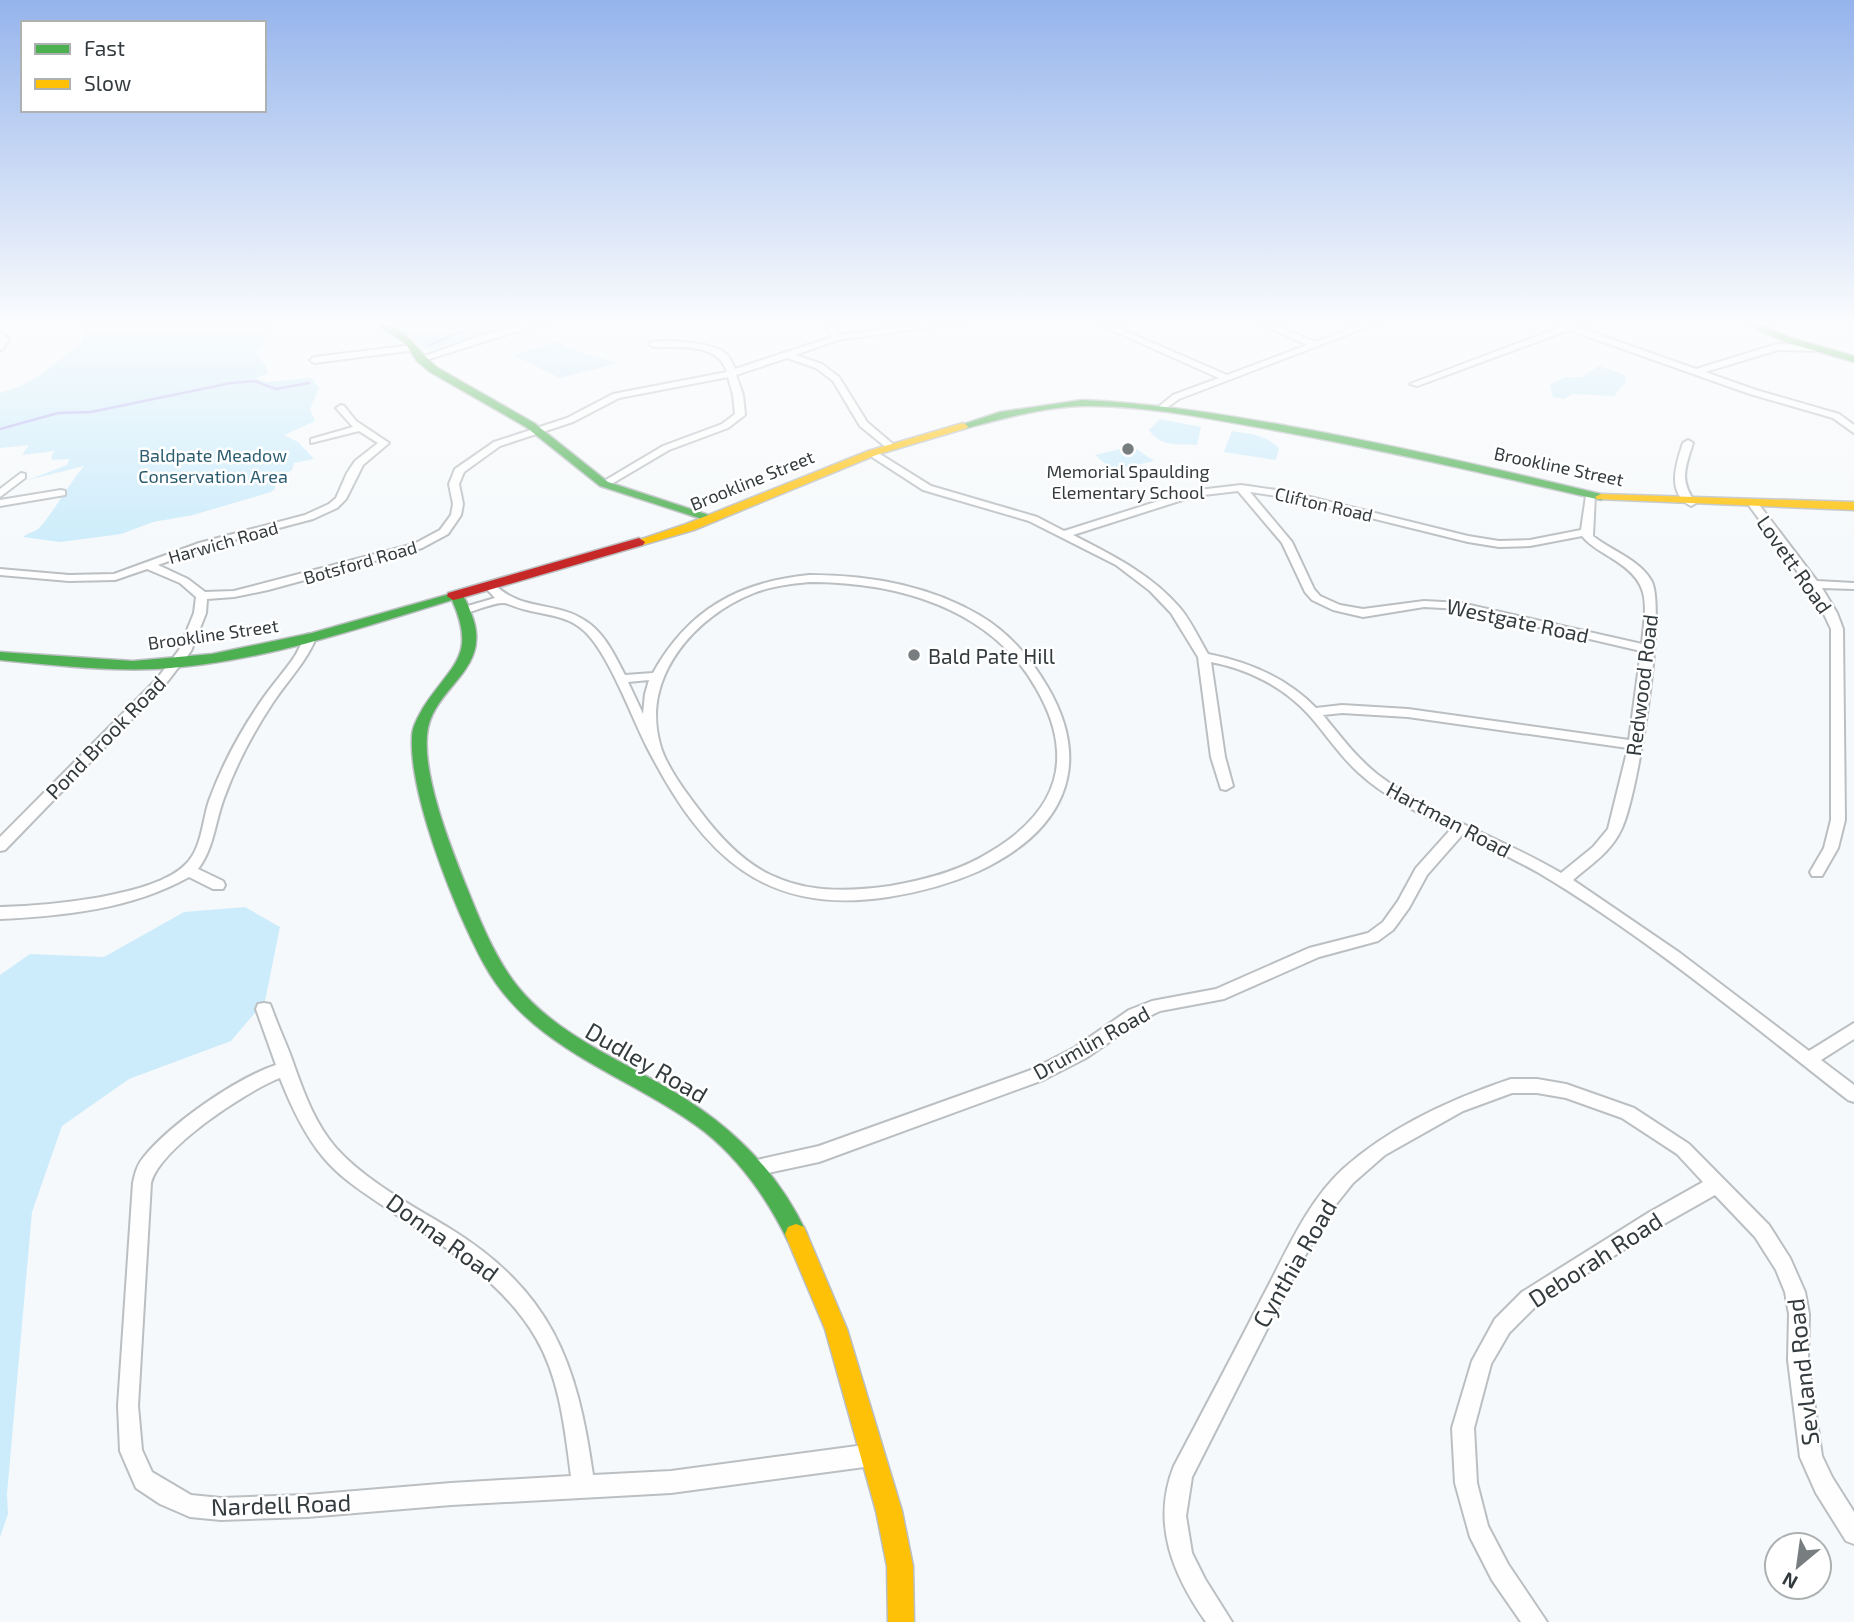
<svg xmlns="http://www.w3.org/2000/svg" width="1854" height="1622" viewBox="0 0 1854 1622" font-family="'Exo 2',sans-serif">
	<rect width="100%" height="100%" fill="#f6f9fb"/>
	<!-- green -->
	<g fill="#ccecfb">
		<path d="M71,321H268L263,347L253,350L266,366L268,374L254,378L267,382L311,378L319,388L310,409L315,421L284,435L298,442L314,459L294,463L292,470L282,475L275,482V489L271,492L193,515L153,522L121,534L60,542L23,537C27,533 34,532 38,529C52,515 68,485 84,466L28,480L67,465L69,459L53,460L51,458L54,451L22,455L29,445L0,448V393L19,387L39,376L82,342L84,330Z"/>
		<path d="M383,321H534L426,350L400,330Z"/>
		<path d="M559,341L565,347L618,363L560,378L513,355Z"/>
		<path d="M1599,366L1625,375L1626,381L1614,396L1572,394L1564,399L1553,397L1550,385L1565,377H1582Z"/>
		<path d="M1160,419L1201,427L1197,445C1179,444 1160,447 1149,430Z"/>
		<path d="M1232,431C1251,434 1266,435 1279,448L1276,460L1224,452Z"/>
		<path d="M1132,446L1154,461L1113,470L1095,455Z"/>
		<path d="M245,907L280,927L265,1001L231,1041L129,1079L62,1126L32,1212L7,1494L8,1514L0,1537V975L30,954L104,957L184,912Z"/>
	</g>
	<g fill="none" stroke-linecap="round" stroke-linejoin="round">
		<!-- stream -->
		<g stroke="#b8b5f1" stroke-width="2.5">
			<path d="M429,345L488,321"/>
			<path d="M0,429L58,413L91,412L231,383L254,381L276,389L309,383"/>
		</g>
		<!-- street casing -->
		<g stroke="#bbbfc2" stroke-width="4">
			<g id="street">
				<path d="M536,321H550L423,361L416,359L483,335Z"/>
				<path d="M825,321H833L840,335L949,321H973L838,340L795,355L822,364L839,377L867,422L894,445V449H888L860,426L833,381L816,368L787,358L736,375L743,395L745,415L728,428L669,450L608,486L599,484L663,446L722,424L735,414L733,395L728,377L619,398L573,422L500,446L464,472L459,484L463,504L461,515L448,534L422,548L268,590L234,597L207,599L206,613L191,651L164,686L5,850L0,851V837L156,680L179,650L194,613L196,597L180,583L147,569L115,580L69,581L0,575V569L69,575L114,574L199,543L305,515L329,504L336,498L347,473L355,461L378,443L359,431L311,443V439L353,427L336,408L341,405L344,406L356,421L389,443L363,465L346,499L337,508L313,519L207,547L158,565L188,579L205,592L234,591L414,544L440,530L451,515L453,504L449,484L455,469L494,442L567,418L613,394L727,372C718,342 678,348 653,347L649,344L650,342C668,340 707,342 722,351C729,355 732,362 735,369L832,337Z"/>
				<path d="M1091,321H1102L1227,375L1307,345L1255,321H1266L1315,342L1371,321H1383L1179,399L1162,411L1157,408L1173,395L1219,378Z"/>
				<path d="M1549,321L1569,324L1589,321L1577,327L1696,369L1777,344L1819,346L1820,348L1816,351L1778,350L1705,372L1756,390L1839,414L1854,425V433L1833,418L1750,394L1569,330L1417,386L1410,384L1561,327Z"/>
				<path d="M0,332L9,339L3,349L0,350Z"/>
				<path d="M413,345L417,348L416,350L314,363L310,360L314,357Z"/>
				<path d="M1688,440L1693,443C1685,468 1679,481 1696,503L1691,506C1666,493 1676,464 1683,443Z"/>
				<path d="M869,451H875L931,486L1037,517L1064,531L1190,491L1241,485L1290,492L1468,536L1499,541L1530,540L1581,530L1586,496L1587,494H1595L1593,536C1610,550 1641,560 1652,582C1666,613 1638,798 1621,830C1611,852 1590,865 1573,880L1680,953L1809,1051L1854,1023V1039L1821,1060L1854,1085V1102L1848,1100C1748,1022 1648,938 1539,873C1514,859 1488,847 1463,834L1427,875L1409,908L1393,930L1378,941L1319,957L1224,999L1160,1011L1141,1020L1086,1058L1043,1080L819,1162L754,1176L748,1174L745,1168L748,1162L819,1146L1031,1070L1074,1048L1129,1010L1152,1001L1216,989L1309,948L1368,933L1383,922L1398,901L1416,868L1451,829C1419,813 1385,797 1359,773C1340,756 1326,734 1309,715C1284,687 1248,669 1211,662L1225,757L1233,786L1226,790L1221,789L1211,757L1198,657L1171,613L1150,591L1116,565L1029,521L923,490L869,455ZM1238,491L1282,543L1305,592L1312,600L1333,610L1363,617L1424,607L1461,609L1641,651L1629,740L1408,709L1342,705L1316,708C1287,678 1249,662 1208,654C1199,639 1191,621 1180,608C1151,574 1112,555 1073,535L1195,496ZM1250,492L1290,498L1468,542L1499,547L1530,546L1582,536C1590,546 1602,552 1613,559C1652,583 1646,602 1642,644L1461,603L1424,601L1363,609L1340,605L1320,596L1314,589L1292,542ZM1342,713L1408,717L1628,748L1608,829L1593,847L1561,873C1502,838 1432,816 1377,774C1356,757 1340,736 1323,715Z"/>
				<path d="M21,473L25,474V478L0,497V489Z"/>
				<path d="M61,490L65,491V495L0,506V500Z"/>
				<path d="M1753,501L1757,502L1817,581L1854,583V589L1822,588L1837,613L1843,629L1845,820L1838,848L1822,876H1812L1810,872L1824,848L1831,820V629L1816,597L1748,504Z"/>
				<path d="M809,575C867,575 928,585 979,615C1008,632 1030,657 1047,686C1096,769 1060,833 979,871C950,884 920,892 888,897C764,916 703,855 649,751C632,719 608,650 582,629C567,616 546,615 527,610C520,609 512,605 505,603C494,602 476,611 465,613L459,610L461,608L495,598L483,585L485,583H493C522,613 556,600 587,622C605,634 615,656 625,675L653,673C688,610 738,582 809,575ZM809,582C896,582 990,607 1036,688C1047,707 1056,728 1057,751C1060,797 1027,830 990,852C960,871 925,880 890,886C853,891 815,893 780,879C747,867 721,839 700,811C687,794 665,765 660,744C641,677 695,616 754,593C772,586 790,584 809,582ZM649,680L645,694L643,714L628,682Z"/>
				<path d="M310,634L316,638C306,662 288,680 274,701C254,731 236,765 224,798C215,822 214,848 198,869L223,881L225,885L223,889H213L189,877C132,909 64,916 0,919V907C44,906 153,897 185,865C202,849 202,822 209,801C222,765 242,728 264,697C273,684 284,672 293,659C298,652 301,643 306,635Z"/>
				<path d="M264,1003L270,1004L272,1009C279,1029 289,1049 295,1068C305,1096 316,1125 336,1148C366,1181 411,1205 449,1228C551,1291 577,1361 593,1475L671,1471L872,1444L880,1447L883,1455L880,1463L872,1466L671,1493L451,1505L307,1517L221,1520L190,1517L160,1504L136,1488L120,1451L118,1406L133,1183C135,1174 137,1165 143,1158C169,1125 236,1078 276,1065L256,1009L258,1004ZM280,1078C291,1106 304,1134 323,1157C340,1178 363,1192 385,1207C441,1245 501,1278 536,1338C560,1379 565,1430 571,1476L451,1483L307,1495L221,1498L191,1495L152,1472L142,1450L138,1406L151,1183C160,1148 246,1091 280,1078Z"/>
				<path d="M1511,1079H1537L1566,1084L1634,1108L1689,1144L1769,1225L1790,1258L1805,1292L1809,1314L1808,1360L1822,1456L1832,1477L1854,1512V1544L1846,1541L1816,1493L1800,1457L1788,1360L1789,1314L1785,1292L1776,1270L1755,1237L1715,1195L1662,1225L1536,1306L1509,1333L1491,1364L1474,1428L1477,1483L1488,1526L1508,1564L1547,1622H1521L1492,1580L1470,1537L1455,1483L1452,1428L1472,1361L1495,1319L1522,1292L1648,1213L1703,1182L1677,1154L1622,1118L1566,1098L1537,1093H1512L1463,1111L1385,1155L1353,1183L1329,1213L1296,1272L1192,1477L1186,1516L1192,1553L1205,1579L1232,1622H1206C1173,1575 1151,1523 1174,1466C1204,1409 1234,1353 1263,1296C1286,1253 1307,1202 1343,1169C1390,1127 1451,1099 1511,1079Z"/>
			</g>
		</g>
		<!-- fast casing -->
		<g stroke="#bbbfc2" stroke-width="3">
			<g id="fast">
				<path d="M372,321C403,321 416,351 438,368L534,423L608,482L718,518L716,521H708L600,486L526,427L430,372L417,361L405,343Z"/>
				<path d="M1739,321H1752L1791,338L1854,356V362L1785,342Z"/>
				<path d="M1082,400C1152,403 1220,414 1288,426C1393,445 1497,469 1601,494L1607,497L1601,500C1492,475 1383,450 1273,430C1211,419 1146,405 1083,406C1042,407 1002,419 963,429L958,426L1000,412Z"/>
				<path d="M457,592C465,595 468,605 471,613C495,671 431,686 427,735C423,778 451,848 467,888C481,923 495,958 518,987C554,1031 609,1055 657,1082C723,1118 775,1165 807,1234L804,1241L796,1244L788,1241C768,1200 741,1161 705,1132C631,1075 531,1051 484,964C456,912 409,796 412,737C412,727 418,717 423,708C452,663 477,657 452,600C356,629 257,664 155,669C103,671 51,665 0,660V652L133,661L212,654L312,633Z"/>
			</g>
		</g>
		<!-- slow casing -->
		<g stroke="#bbbfc2" stroke-width="3">
			<g id="slow">
				<path d="M963,423L968,426L967,428L876,455L694,530L639,546L633,542L686,524L868,451Z"/>
				<path d="M1601,494L1854,502V510L1597,499L1595,497Z"/>
				<path d="M796,1224L804,1227L847,1329L902,1511L913,1566L914,1622H888L887,1566L876,1511L825,1329L785,1234L788,1227Z"/>
			</g>
		</g>
		<!-- jam casing -->
		<g stroke="#bbbfc2" stroke-width="3">
			<path id="jam" d="M639,538L645,542L643,545L458,599L453,600L447,596L448,593Z"/>
		</g>
		<!-- street -->
		<use href="#street" fill="#fefefe" fill-rule="evenodd"/>
		<!-- fast -->
		<use href="#fast" fill="#4caf50" fill-rule="evenodd"/>
		<!-- slow -->
		<use href="#slow" fill="#ffc107" fill-rule="evenodd"/>
		<!-- jam -->
		<use href="#jam" fill="#c62828" fill-rule="evenodd"/>
	</g>
	<!-- sky -->
	<linearGradient id="sky" x2="0" y2="1"><stop stop-color="#95b4ec"/><stop offset="0.59" stop-color="#fbfcfd"/><stop offset="1" stop-color="#fbfcfd" stop-opacity="0"/></linearGradient>
	<rect width="1854" height="548" fill="url(#sky)"/>
	<!-- markers -->
	<g fill="#787e80" stroke="#fff" stroke-width="2.5">
		<circle cx="1128" cy="449" r="7"/>
		<circle cx="914" cy="655" r="7"/>
	</g>
	<g text-anchor="middle" dominant-baseline="central" stroke-width="5" stroke-linejoin="round" paint-order="stroke">
		<!-- far-park labels -->
		<g font-size="18" fill="#2d5d70" stroke="#fff">
			<text x="213" y="455">Baldpate Meadow<tspan x="213" dy="21">Conservation Area</tspan></text>
		</g>
		<!-- far-street labels -->
		<g font-size="18" fill="#343b3e" stroke="#fff">
			<text transform="translate(1559 466) rotate(12)">Brookline Street</text>
			<text transform="translate(752 480) rotate(-22)">Brookline Street</text>
			<text transform="translate(1324 504) rotate(13)">Clifton Road</text>
			<text transform="translate(223 542) rotate(-16)">Harwich Road</text>
			<text transform="translate(360 562) rotate(-16)">Botsford Road</text>
			<text transform="translate(213 634) rotate(-8)">Brookline Street</text>
		</g>
		<!-- far-poi labels -->
		<g font-size="18" fill="#343b3e" stroke="#fff">
			<text x="1128" y="471">Memorial Spaulding<tspan x="1128" dy="21">Elementary School</tspan></text>
		</g>
		<!-- street labels -->
		<g font-size="21" fill="#343b3e" stroke="#fff">
			<text transform="translate(1795 564) rotate(55)">Lovett Road</text>
			<text transform="translate(1518 620) rotate(12)">Westgate Road</text>
			<text transform="translate(1641 685) rotate(-83)">Redwood Road</text>
			<text transform="translate(105 737) rotate(-46)">Pond Brook Road</text>
			<text transform="translate(1449 819) rotate(28)">Hartman Road</text>
			<text transform="translate(1091 1042) rotate(-29)">Drumlin Road</text>
		</g>
		<!-- poi labels -->
		<g font-size="21" fill="#343b3e" stroke="#fff" text-anchor="start">
			<text x="928" y="655">Bald Pate Hill</text>
		</g>
		<!-- near-street labels -->
		<g font-size="24" fill="#343b3e" stroke="#fff">
			<text transform="translate(647 1062) rotate(30)">Dudley Road</text>
			<text transform="translate(443 1237) rotate(36)">Donna Road</text>
			<text transform="translate(1595 1259) rotate(-33)">Deborah Road</text>
			<text transform="translate(1294 1263) rotate(-60)">Cynthia Road</text>
			<text transform="translate(1802 1372) rotate(-96)">Sevland Road</text>
			<text transform="translate(281 1504) rotate(-2)">Nardell Road</text>
		</g>
	</g>
	<!-- legend -->
	<rect x="21" y="21" width="245" height="91" fill="#ffffff" stroke="#aeb1b2" stroke-width="2"/>
	<rect x="35" y="44" width="35" height="10" fill="#4caf50" stroke="#aeb1b2" stroke-width="2"/>
	<text x="84" y="56" font-size="21" fill="#343b3e">Fast</text>
	<rect x="35" y="79" width="35" height="10" fill="#ffc107" stroke="#aeb1b2" stroke-width="2"/>
	<text x="84" y="91" font-size="21" fill="#343b3e">Slow</text>
	<!-- north arrow -->
	<g transform="translate(1798 1566) rotate(209)"><circle r="33" fill="#ffffff" stroke="#aeb1b2" stroke-width="2"/>
	<path d="M0-5L12 26L0 18L-12 26Z" fill="#787e80"/>
	<text y="-10" font-size="19" font-weight="bold" text-anchor="middle" fill="#343b3e">N</text>
	</g>
</svg>
